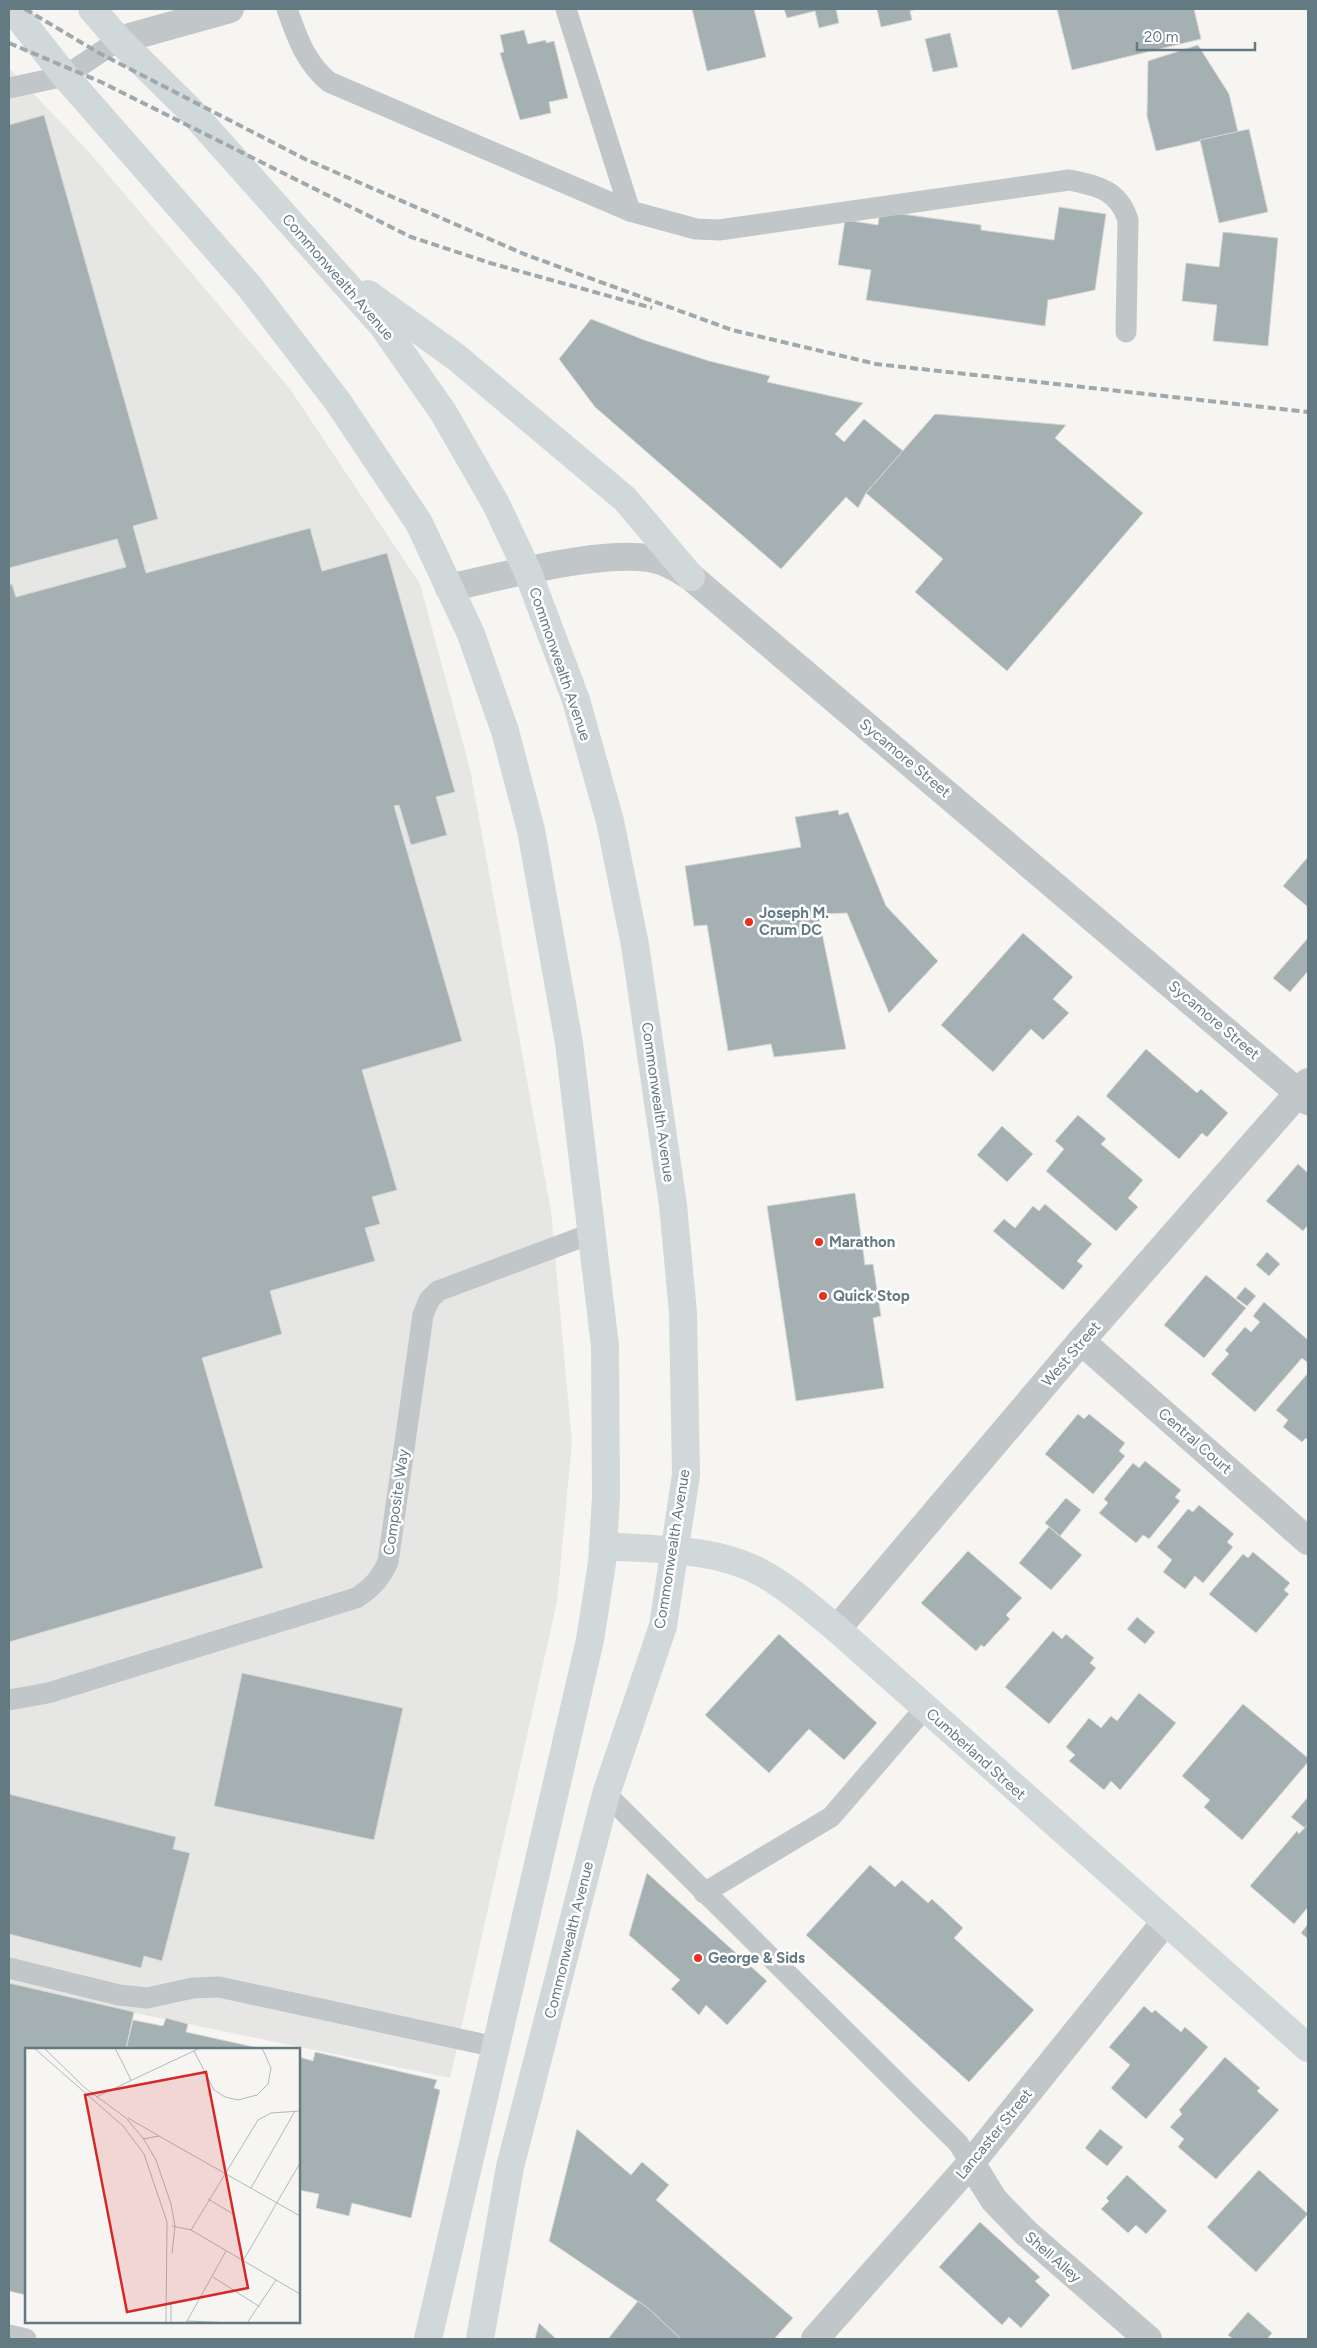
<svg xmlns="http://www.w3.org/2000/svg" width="1317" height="2348" viewBox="0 0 1317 2348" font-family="Figtree,sans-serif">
	<rect width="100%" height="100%" fill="#f6f5f2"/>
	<!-- built -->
	<path fill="#e6e7e5" d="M9,68L89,152L290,389L420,584L470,769L551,1211L572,1442L557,1602L450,2078L9,1987Z"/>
	<!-- building -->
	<g fill="#a5b0b3" stroke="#d7d7d4">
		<path d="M692,9H754L766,57L707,71Z"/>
		<path d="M784,9H836L839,23L819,28L815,11L787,18Z"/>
		<path d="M877,9H917L910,11L912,20L881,27Z"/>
		<path d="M1057,9H1194L1201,39L1072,70Z"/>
		<path d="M524,30L528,44L546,40V43L554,41L568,98L549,102L551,113L520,120L500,53L504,52L500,35Z"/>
		<path d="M950,33L958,67L933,72L925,39Z"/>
		<path d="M1198,45L1229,94L1238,132L1156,151L1147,116L1148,61Z"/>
		<path d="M44,115L158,519L133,526L146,573L310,528L322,571L387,553L455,792L436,797L447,835L411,845L399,805L394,806L462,1041L362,1070L397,1190L372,1197L380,1224L365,1228L375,1261L270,1291L282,1334L202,1358L263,1568L9,1642V585L12,584L16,597L126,567L117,539L9,568V125Z"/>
		<path d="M1249,129L1268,212L1219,223L1200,140Z"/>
		<path d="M1059,207L1106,214L1095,290L1048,300L1045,326L866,300L871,270L838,265L845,220L878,225L880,211L981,225V230L1054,240Z"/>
		<path d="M1223,232L1278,238L1268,346L1213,341L1217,305L1182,301L1186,263L1219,267Z"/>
		<path d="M591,319L644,340L709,361L770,376L767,382L863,403L835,434L844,442L864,419L903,451L866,493L858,508L846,497L781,569L595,407L559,359Z"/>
		<path d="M935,414L1066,425L1055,438L1143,513L1007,671L915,592L943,559L866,493Z"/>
		<path d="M838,810L839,815L848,812L886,906L938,961L889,1013L847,913L818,914L846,1049L774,1057L771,1044L728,1051L707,925L694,926L685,866L801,847L795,817Z"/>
		<path d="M1308,857V907L1283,886Z"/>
		<path d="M1023,933L1073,977L1053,999L1069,1013L1043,1040L1031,1029L993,1072L941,1025Z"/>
		<path d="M1308,938V971L1290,992L1273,978Z"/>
		<path d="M1146,1049L1197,1093L1201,1089L1228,1113L1207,1137L1202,1133L1179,1159L1106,1096Z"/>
		<path d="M1078,1115L1106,1139L1101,1144L1143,1180L1128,1198L1138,1207L1116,1231L1046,1171L1064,1149L1055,1141Z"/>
		<path d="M1002,1126L1033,1154L1007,1182L977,1155Z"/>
		<path d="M1298,1164L1308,1173V1225L1303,1231L1266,1201Z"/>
		<path d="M855,1193L865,1265L873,1264L881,1316L873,1318L884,1388L796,1401L767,1206Z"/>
		<path d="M1045,1204L1092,1244L1077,1261L1083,1266L1063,1290L993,1231L1004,1219L1015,1228L1033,1206L1039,1211Z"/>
		<path d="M1267,1252L1280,1264L1269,1276L1256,1265Z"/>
		<path d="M1206,1275L1246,1308L1204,1358L1164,1325Z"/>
		<path d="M1245,1287L1256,1296L1247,1306L1236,1298Z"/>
		<path d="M1264,1302L1308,1340V1363L1302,1358L1255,1412L1211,1374L1229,1354L1225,1350L1245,1327L1251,1332L1260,1322L1253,1316Z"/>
		<path d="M1308,1373V1440L1306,1438L1302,1442L1283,1427L1288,1420L1276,1410Z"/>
		<path d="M1078,1414L1084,1419L1089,1414L1125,1443L1119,1451L1125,1456L1093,1494L1045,1454Z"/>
		<path d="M1145,1461L1181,1490L1175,1497L1180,1501L1149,1539L1143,1535L1136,1543L1099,1513L1108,1503L1104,1499L1133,1463L1139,1468Z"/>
		<path d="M1066,1498L1081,1510L1060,1536L1045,1523Z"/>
		<path d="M1199,1505L1234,1534L1227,1542L1233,1547L1203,1583L1195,1576L1185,1589L1163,1572L1172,1560L1157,1547L1188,1509L1193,1512Z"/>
		<path d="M1049,1527L1082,1555L1051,1590L1019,1563Z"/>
		<path d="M968,1551L1022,1598L1006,1615L1010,1619L984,1647L981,1645L976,1651L921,1603Z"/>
		<path d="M1253,1552L1290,1583L1284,1590L1289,1594L1256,1633L1209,1594L1243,1554L1248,1558Z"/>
		<path d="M1137,1617L1155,1632L1145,1644L1127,1629Z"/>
		<path d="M1053,1631L1062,1639L1066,1634L1094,1658L1090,1663L1096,1668L1049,1724L1005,1687Z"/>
		<path d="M779,1634L877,1723L844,1760L809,1729L769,1773L705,1715Z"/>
		<path d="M242,1673L403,1708L374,1840L214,1806Z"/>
		<path d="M1139,1693L1176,1723L1120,1790L1111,1781L1104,1790L1069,1761L1075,1755L1066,1747L1089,1718L1101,1728L1111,1716L1117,1721Z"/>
		<path d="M1243,1704L1308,1758V1762L1242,1840L1204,1807L1210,1800L1182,1776Z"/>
		<path d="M9,1794L176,1837L173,1849L190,1853L162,1961L144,1956L141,1968L9,1934Z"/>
		<path d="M1308,1797V1824L1305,1828L1291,1817Z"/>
		<path d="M1308,1824V1907L1294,1924L1250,1886L1297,1831L1299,1834Z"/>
		<path d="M870,1865L895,1887L902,1880L928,1903L932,1899L963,1928L954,1938L1034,2010L969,2082L806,1935Z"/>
		<path d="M647,1873L767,1981L727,2025L706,2005L699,2015L671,1989L680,1980L629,1935Z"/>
		<path d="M1308,1924V1939L1301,1933Z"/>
		<path d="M9,1983L134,2012L126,2049H26V2295L9,2291Z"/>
		<path d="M1144,2006L1152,2013L1155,2010L1181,2032L1185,2027L1208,2047L1146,2119L1111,2088L1130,2065L1109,2047Z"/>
		<path d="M166,2018L188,2024L186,2032L263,2049H126L133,2020L163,2026Z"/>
		<path d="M315,2052L437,2080L434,2088L440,2090L411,2218L352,2203L349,2216L316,2208L319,2194L299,2190V2057L313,2061Z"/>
		<path d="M1225,2057L1260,2088L1257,2091L1279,2110L1216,2179L1178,2147L1184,2139L1170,2127L1182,2114L1179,2110Z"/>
		<path d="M577,2129L631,2175L642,2162L669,2185L656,2200L793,2318L774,2339H681L649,2309L549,2241Z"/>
		<path d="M1100,2129L1123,2147L1107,2166L1085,2148Z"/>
		<path d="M1259,2170L1308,2214L1256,2272L1207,2227Z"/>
		<path d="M1127,2175L1167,2211L1146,2234L1136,2225L1128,2233L1101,2209L1109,2201L1106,2198Z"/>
		<path d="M980,2222L1040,2277L1035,2281L1050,2295L1021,2328L1009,2317L1002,2325L939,2267Z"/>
		<path d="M638,2301L649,2309L681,2339H608Z"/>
		<path d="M1248,2312L1272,2333L1267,2339H1233L1228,2335Z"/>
		<path d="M539,2323L556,2339H535Z"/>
	</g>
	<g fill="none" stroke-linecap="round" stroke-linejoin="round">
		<!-- service -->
		<g stroke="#c1c6c8" stroke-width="21">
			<path d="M287,9C297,37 305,62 329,82L630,211"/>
			<path d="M566,9L630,211L696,229L719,230L1069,180C1097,186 1118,189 1128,220L1126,332"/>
			<path d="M9,88L65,76L119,40"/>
			<path d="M9,1700L48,1693L356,1598C372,1588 380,1579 388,1562L423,1315L429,1300L438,1291L593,1233"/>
			<path d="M606,1794L958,2143L971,2163"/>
			<path d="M704,1893L831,1817L925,1708"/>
			<path d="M9,1968L119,1995L147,1998L193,1988L219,1987L496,2047"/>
			<path d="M9,2335L26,2339"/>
		</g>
		<!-- minor -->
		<g stroke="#c1c6c8" stroke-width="28">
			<path d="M119,40L230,9"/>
			<path d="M1081,1341L1308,1541"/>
			<path d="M837,1629L1081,1341L1308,1082"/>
			<path d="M971,2163L994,2200L1025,2232L1148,2339"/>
			<path d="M815,2339L971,2163L1165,1922"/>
		</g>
		<!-- tertiary -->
		<path stroke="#c1c6c8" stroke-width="28" d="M449,588C499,577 619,544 664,562C674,566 683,572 691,577L1308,1101"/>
		<!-- secondary -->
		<path stroke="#d1d8da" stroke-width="28" d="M603,1546C655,1550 713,1547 760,1572C788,1587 812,1609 837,1629L1308,2048"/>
		<!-- trunk -->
		<g stroke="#d1d8da" stroke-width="28">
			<path d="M12,9L65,76L249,286L338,402L419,523L471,634L505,731L531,830L569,1043L605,1346L606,1497L602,1563L590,1640L428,2339"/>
			<path d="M92,9L119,40L192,112L382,325L443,412L496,504L527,570L576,700L610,821L635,945L673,1205L683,1313L686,1475L663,1626L606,1794L510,2167L480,2339"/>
			<path d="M368,294L456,357L625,499L691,577"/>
		</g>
		<!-- rail -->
		<g stroke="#9fa8ac" stroke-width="4" stroke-dasharray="8 4" stroke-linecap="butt">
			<path d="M25,9L99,53L305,159L524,254L732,330L876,364L1308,412"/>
			<path d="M9,43L101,82L411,237L490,263L652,308"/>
		</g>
	</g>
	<!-- markers -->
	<g fill="#e63221" stroke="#fff" stroke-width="2">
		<circle cx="749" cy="922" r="5"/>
		<circle cx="819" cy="1242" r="5"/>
		<circle cx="823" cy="1296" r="5"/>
		<circle cx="698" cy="1958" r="5"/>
	</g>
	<g text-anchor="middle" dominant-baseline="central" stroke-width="5" stroke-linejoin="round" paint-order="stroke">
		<!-- street labels -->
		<g font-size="15" fill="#647a83" stroke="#fff">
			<text transform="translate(338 277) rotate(49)">Commonwealth Avenue</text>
			<text transform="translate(560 664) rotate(71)">Commonwealth Avenue</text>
			<text transform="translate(905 758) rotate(40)">Sycamore Street</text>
			<text transform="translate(1214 1020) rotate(40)">Sycamore Street</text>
			<text transform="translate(658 1102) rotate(82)">Commonwealth Avenue</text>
			<text transform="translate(1071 1354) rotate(-49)">West Street</text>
			<text transform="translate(1195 1441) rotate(41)">Central Court</text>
			<text transform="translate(396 1502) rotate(-82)">Composite Way</text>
			<text transform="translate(672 1549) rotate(-81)">Commonwealth Avenue</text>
			<text transform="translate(976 1754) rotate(42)">Cumberland Street</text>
			<text transform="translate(569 1940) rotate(-76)">Commonwealth Avenue</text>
			<text transform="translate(994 2134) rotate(-51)">Lancaster Street</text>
			<text transform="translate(1053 2257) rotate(41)">Shell Alley</text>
		</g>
		<!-- poi labels -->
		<g font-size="15" font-weight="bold" fill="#647a83" stroke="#fff" text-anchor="start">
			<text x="759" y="913">Joseph M.<tspan x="759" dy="17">Crum DC</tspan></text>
			<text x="829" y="1242">Marathon</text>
			<text x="833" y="1296">Quick Stop</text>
			<text x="708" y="1958">George &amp; Sids</text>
		</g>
	</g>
	<!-- overview -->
	<g transform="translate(25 2048)">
		<rect width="275" height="275" fill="#f6f5f2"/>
		<path fill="none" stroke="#afb9bc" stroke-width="1" d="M9,0L98,78L119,106L142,174L141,275M19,0L59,39L101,70L118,90L131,112L146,156L150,178L147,205M90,0L106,32M169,3L189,42L200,49L213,52L232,47L243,36L246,20L237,0M71,49L175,0M103,70L134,88M118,91L134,88L275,168M226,140L270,63M183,151L210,167M147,178L166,182L275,246M166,182L233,72L246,65L275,63M218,213L275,115M188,229L235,259M146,254V275M162,273L210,275M161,275L201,203M222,275L251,232"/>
		<path fill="#d62828" fill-opacity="0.15" stroke="#d62828" stroke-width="2.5" d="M181,24L223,240L102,264L60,47Z"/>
		<rect width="275" height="275" fill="none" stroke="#647a83" stroke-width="2.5"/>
	</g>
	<!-- border -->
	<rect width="1317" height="2348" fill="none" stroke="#647a83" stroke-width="20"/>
	<!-- scale -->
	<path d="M1137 42v8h118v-8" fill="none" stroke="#647a83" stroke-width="2.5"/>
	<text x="1144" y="42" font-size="15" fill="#647a83" stroke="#ffffff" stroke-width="4" paint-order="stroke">20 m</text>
</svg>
